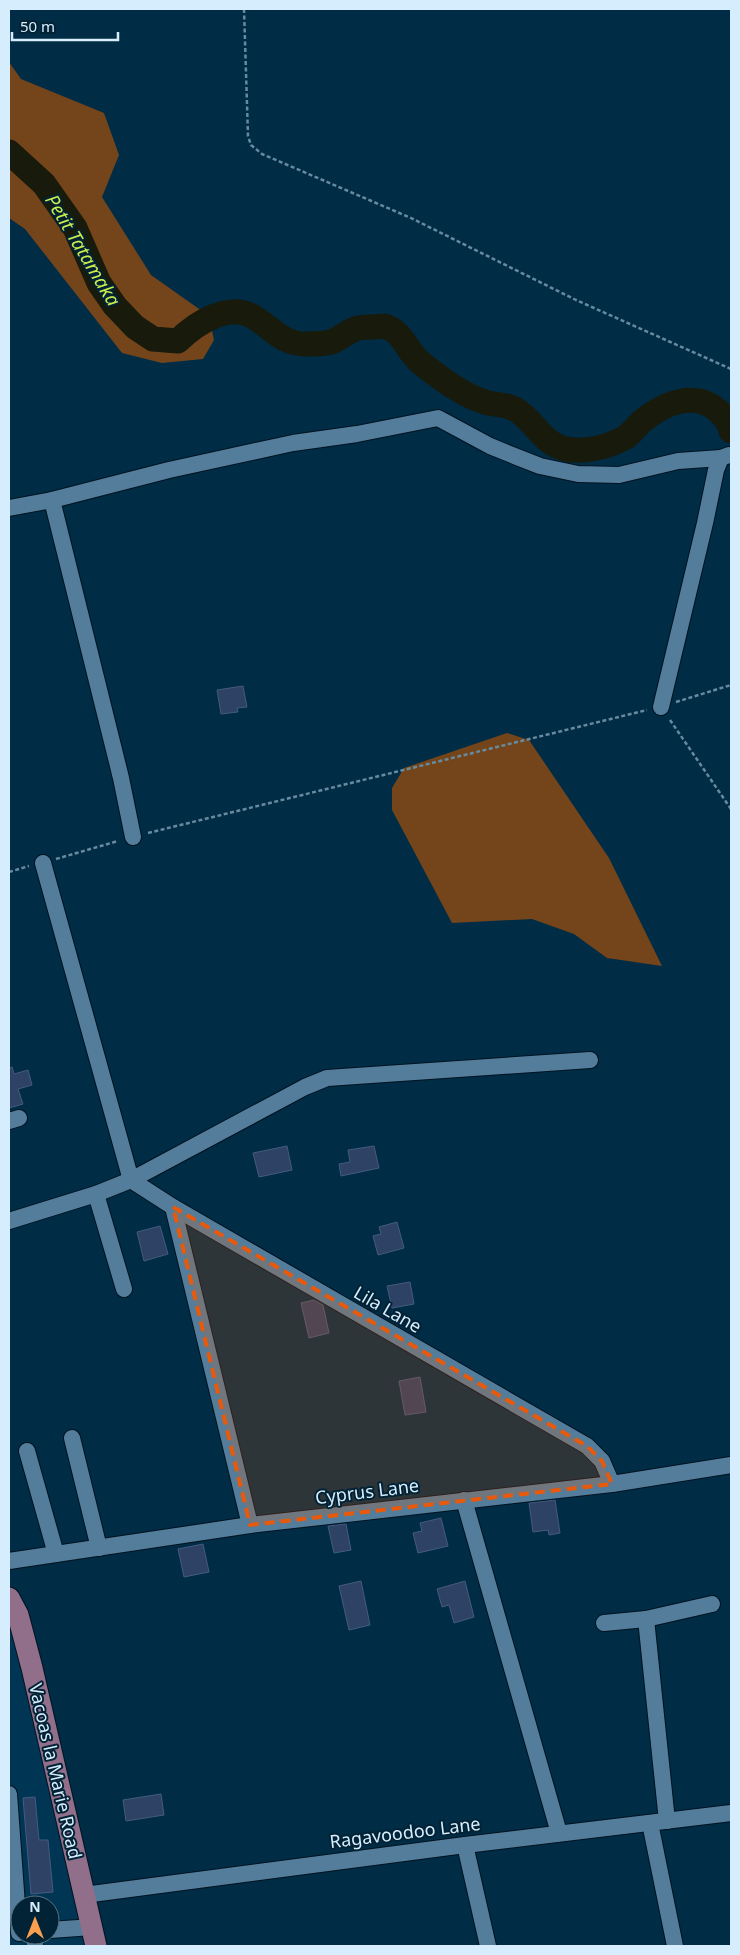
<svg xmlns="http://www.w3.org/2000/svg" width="740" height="1955" viewBox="0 0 740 1955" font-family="'Noto Sans',sans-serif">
	<rect width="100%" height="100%" fill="#002c45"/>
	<!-- built -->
	<path fill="#003654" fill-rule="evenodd" d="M9,1616L93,1946H9ZM20,1905H50V1935H20Z"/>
	<!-- green -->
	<g fill="#74451a">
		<path d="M9,62L21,79L104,113L119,155L102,197L151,275L209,316L214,340L203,359L162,363L122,353L25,229L9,218Z"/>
		<path d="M507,733L529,740L609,858L662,966L607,958L574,934L532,919L452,923L392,810V788L404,768Z"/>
	</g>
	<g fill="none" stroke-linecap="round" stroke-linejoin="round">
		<!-- river -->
		<path stroke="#181b0b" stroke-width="25" d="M9,152L44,184L75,228L99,283L115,306L135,327L153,339L178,341C196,323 228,303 252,316C271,327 282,344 305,344C312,344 323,344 331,342C340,339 348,331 358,328C363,327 368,327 373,327C376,327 381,326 384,326C402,330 408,353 421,363C440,378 462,395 485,402C495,405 506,404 515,409C529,417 537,432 550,442C571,457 605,449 626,437C633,432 638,424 645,419C665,403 695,391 717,410C724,416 730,422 731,431"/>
	</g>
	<!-- building -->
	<g fill="#2d4264" stroke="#455b7f">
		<path d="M243,686L247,707L237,708L238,712L221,714L217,690Z"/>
		<path d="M12,1067L14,1074L28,1070L32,1085L18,1089L23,1104L9,1108V1068Z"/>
		<path d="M287,1146L292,1170L259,1177L253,1153Z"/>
		<path d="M374,1146L379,1168L341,1176L339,1164L350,1162L348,1150Z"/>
		<path d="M397,1222L404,1248L378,1255L373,1236L381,1234L379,1227Z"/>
		<path d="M160,1226L168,1254L144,1261L137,1232Z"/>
		<path d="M410,1282L414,1304L392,1308L387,1286Z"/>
		<path d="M314,1300L323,1305L329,1333L309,1338L301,1303Z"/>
		<path d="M420,1377L426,1412L405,1415L399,1381Z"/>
		<path d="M555,1500L560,1533L549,1535L548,1530L533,1532L529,1503Z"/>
		<path d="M441,1518L448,1546L418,1553L413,1533L422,1531L420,1523Z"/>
		<path d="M346,1524L351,1550L334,1553L328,1526Z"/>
		<path d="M203,1544L209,1572L184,1577L178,1549Z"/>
		<path d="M361,1581L370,1625L349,1630L339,1586Z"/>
		<path d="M465,1581L474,1617L454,1623L449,1605L442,1607L437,1589Z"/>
		<path d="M161,1794L164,1815L126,1821L123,1800Z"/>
		<path d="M35,1797L39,1840H48L53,1892L31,1894L23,1798Z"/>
	</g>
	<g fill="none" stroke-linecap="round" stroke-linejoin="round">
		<!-- minor casing -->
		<g stroke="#011321" stroke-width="18">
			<g id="minor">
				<path d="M52,500L121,778L133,837"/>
				<path d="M9,508L52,500L169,470L293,443L357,434L438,418L490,446L517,457L540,466L578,474L619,475L678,461L721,458"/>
				<path d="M661,707L705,523L716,470L721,458L729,455"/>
				<path d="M43,863L131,1180L173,1207L587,1446L602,1461L612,1484"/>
				<path d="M9,1121L19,1118"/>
				<path d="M96,1194L124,1289"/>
				<path d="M173,1207L250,1525"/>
				<path d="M9,1221L96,1194L131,1180L305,1087L327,1078L590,1060"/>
				<path d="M72,1438L99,1548"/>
				<path d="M27,1451L56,1554"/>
				<path d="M464,1500L559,1833"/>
				<path d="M9,1561L250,1525L612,1484L731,1465"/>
				<path d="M646,1619L667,1821"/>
				<path d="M604,1623L646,1619L712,1604"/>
				<path d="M9,1794L19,1933"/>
				<path d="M650,1823L675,1946"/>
				<path d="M465,1845L488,1946"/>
				<path d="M84,1895L465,1845L731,1813"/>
				<path d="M50,1930L92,1927"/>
				<path d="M34,1935L35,1946"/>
			</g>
		</g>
		<!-- major casing -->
		<g stroke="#011321" stroke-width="23">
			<path id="major" d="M9,1598L18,1615L32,1668L96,1946"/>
		</g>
		<!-- path -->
		<g stroke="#688a9f" stroke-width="2.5" stroke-dasharray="4 2.5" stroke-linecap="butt">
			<path d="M244,9L248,136L251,145L262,154L411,218L576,300L731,369"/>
			<path d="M676,702L731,685"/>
			<path d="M670,720L731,809"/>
			<path d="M148,833L647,710"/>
			<path d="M56,859L118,841"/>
			<path d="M9,872L29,866"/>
		</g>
		<!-- minor -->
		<use href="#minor" stroke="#537d9a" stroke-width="16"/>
		<!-- major -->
		<use href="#major" stroke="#916f8b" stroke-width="21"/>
	</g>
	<!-- marked area -->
	<path fill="#e8590c" fill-opacity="0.2" stroke="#e8590c" stroke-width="4" stroke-dasharray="10 6" stroke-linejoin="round" d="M173,1207L587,1446L602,1461L612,1484L250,1525Z"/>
	<g text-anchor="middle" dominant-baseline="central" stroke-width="4" stroke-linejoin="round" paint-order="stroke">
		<!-- street labels -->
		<g font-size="18" fill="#d6edfd" stroke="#022235">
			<text transform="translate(388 1309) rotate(30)">Lila Lane</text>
			<text transform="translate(367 1491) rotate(-7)">Cyprus Lane</text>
			<text transform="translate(56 1771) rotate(77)">Vacoas la Marie Road</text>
			<text transform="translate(405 1832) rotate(-7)">Ragavoodoo Lane</text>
		</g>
		<!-- water labels -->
		<g font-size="19" font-style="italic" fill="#cdec4d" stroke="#022235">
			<text transform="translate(83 250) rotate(59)">Petit Tatamaka</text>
		</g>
	</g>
	<!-- border -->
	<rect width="740" height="1955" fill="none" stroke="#d6edfd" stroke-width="20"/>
	<!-- north arrow -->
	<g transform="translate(35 1920)"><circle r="24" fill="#022235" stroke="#577385"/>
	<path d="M0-4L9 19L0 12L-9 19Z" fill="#fa9f4e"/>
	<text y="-8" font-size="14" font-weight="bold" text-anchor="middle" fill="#d6edfd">N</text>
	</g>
	<!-- scale -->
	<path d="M12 32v8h106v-8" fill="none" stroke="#d6edfd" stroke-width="2.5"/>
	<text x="20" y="32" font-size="15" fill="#d6edfd" stroke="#022235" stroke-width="4" paint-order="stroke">50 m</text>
</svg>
